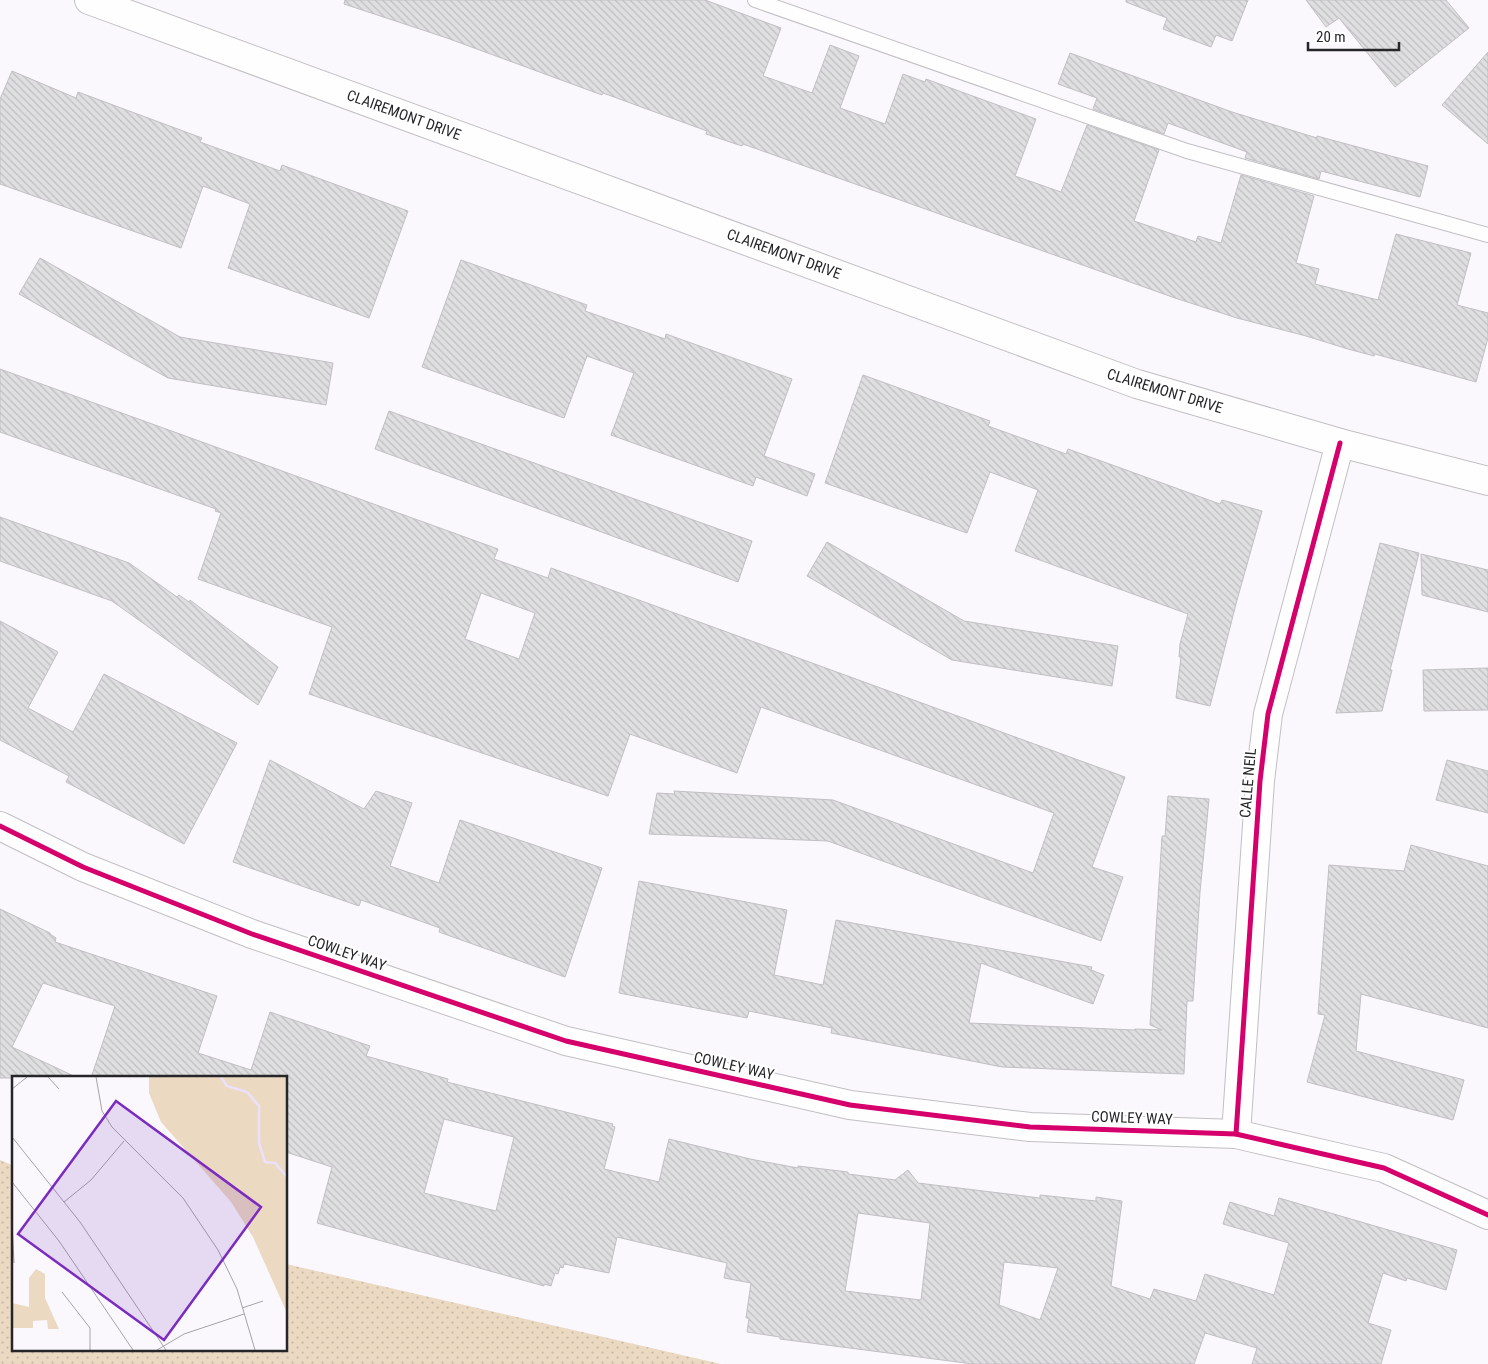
<svg xmlns="http://www.w3.org/2000/svg" width="1488" height="1364" viewBox="0 0 1488 1364" font-family="'Roboto Condensed',sans-serif">
	<defs>
		<pattern id="park-dots" width="8" height="8" patternUnits="userSpaceOnUse" patternTransform="scale(1.25)"><rect width="8" height="8" fill="#ebd9c2"/><path d="M2 2h.1M6 6h.1" fill="none" stroke="#c9baa7" stroke-width="1.8" stroke-linecap="round"/></pattern>
		<pattern id="building-back-hatch" width="6" height="6" patternUnits="userSpaceOnUse" patternTransform="scale(1.25)"><rect width="6" height="6" fill="#dfdee1"/><path d="M-1 5l2 2M0 0l6 6M5-1l2 2" fill="none" stroke="#bfbec1"/></pattern>
	</defs>
	<rect width="100%" height="100%" fill="#faf8fd"/>
	<!-- park -->
	<path fill="url(#park-dots)" d="M0,1160L14,1166V1350H286V1264L721,1364H0Z"/>
	<!-- building -->
	<g fill="url(#building-back-hatch)" stroke="#c1bfc3" fill-rule="evenodd">
		<path d="M345,0H705L781,28L763,76L812,93L830,45L859,56L840,108L885,124L903,74L925,82L926,79L1036,119L1015,176L1061,192L1087,125L1159,150L1134,221L1196,242L1198,236L1221,243L1241,175L1314,196L1296,263L1319,269L1315,284L1378,300L1396,234L1471,253L1457,305L1488,313V338L1476,382L1375,354L1374,356L1348,349L1306,336L1237,318L1175,298L743,144L742,146L706,134L707,131L603,93L602,95L447,38L344,4Z"/>
		<path d="M1126,0H1248L1232,41L1216,35L1211,47L1163,29L1167,18L1126,2Z"/>
		<path d="M1306,0H1446L1469,28L1395,87L1339,18L1326,27Z"/>
		<path d="M1488,52V144L1442,105Z"/>
		<path d="M1070,53L1232,112L1317,138V136L1428,166L1420,197L1321,171L1319,179L1245,158L1247,152L1168,123L1164,134L1093,109L1097,98L1058,84Z"/>
		<path d="M12,71L76,98L78,92L202,138L200,142L280,171L282,165L408,211L369,318L228,268L250,204L203,186L181,248L0,184V99Z"/>
		<path d="M40,258L180,337L333,363L326,405L168,378L19,294Z"/>
		<path d="M461,260L587,305L585,311L665,339L666,334L792,379L764,456L815,474L807,496L756,477L753,486L611,435L634,373L587,356L564,418L422,367Z"/>
		<path d="M0,369L498,549L494,559L548,578L551,568L1125,777L1092,867L1123,877L1101,941L828,841L649,834L657,793L675,794L674,791L833,800L1033,873L1054,813L761,707L737,773L630,734L608,796L309,694L332,627L198,579L221,513L215,511L216,509L0,432ZM481,593L535,613L519,659L465,639Z"/>
		<path d="M863,375L990,421L988,426L1066,454L1068,449L1220,504L1222,500L1262,511L1237,600L1210,706L1176,698L1181,657H1179L1180,644L1188,614L1015,551L1038,490L990,472L967,533L825,483Z"/>
		<path d="M389,411L752,541L738,582L375,449Z"/>
		<path d="M0,517L129,563L177,597L179,595L189,602L190,600L278,667L258,705L112,601L0,561Z"/>
		<path d="M827,542L964,621L1118,646L1112,686L952,660L807,576Z"/>
		<path d="M1380,543L1419,553L1393,659L1390,670H1392L1382,711L1336,713Z"/>
		<path d="M1421,554L1488,570V612L1422,595Z"/>
		<path d="M0,621L58,652L28,708L73,732L104,674L237,743L184,844L66,782L69,776L0,740Z"/>
		<path d="M1488,668V710L1424,711L1423,670Z"/>
		<path d="M270,760L364,809L376,791L412,803L390,866L439,883L460,820L602,868L565,977L439,932L440,928L361,900L359,906L233,862Z"/>
		<path d="M1447,760L1488,771V813L1436,800Z"/>
		<path d="M1168,796L1209,799L1200,892L1193,1001H1187L1184,1074L1002,1067L831,1033L832,1028L749,1011L747,1018L619,993L639,881L787,910L774,975L823,985L836,920L1092,967L1091,970L1104,975L1093,1004L981,963L969,1023L1134,1030L1135,1029L1162,1030L1150,1025L1162,836H1165Z"/>
		<path d="M1411,845L1488,866V1028L1361,994L1356,1051L1464,1080L1453,1120L1307,1082L1325,1015L1318,1014L1329,865L1404,871Z"/>
		<path d="M0,909L50,933V934L56,938L55,942L217,996L198,1053L251,1070L270,1012L370,1046L366,1056L448,1079L447,1082L613,1124L612,1126L615,1127L604,1169L659,1182L669,1139L750,1159L798,1168V1166L848,1172V1174L895,1180L908,1170L918,1183L1040,1198V1195L1096,1201V1197L1122,1201L1111,1286L1150,1299L1154,1289L1196,1301L1205,1274L1274,1295L1289,1243L1223,1224L1230,1202L1274,1216L1279,1198L1457,1250L1446,1290L1407,1278L1406,1281L1383,1273L1368,1323L1391,1330L1381,1364H1252L1257,1348L1205,1333L1194,1364H973L780,1339V1337L747,1332L749,1318H746L751,1283L724,1278L727,1263L617,1237L609,1273L564,1264L563,1268L560,1267L558,1274L555,1273L551,1286L544,1284V1286L317,1223L332,1167L286,1152V1078H91L115,1006L43,983L12,1047L78,1078H0ZM444,1119L514,1137L496,1211L424,1193ZM858,1213L930,1223L921,1300L845,1291ZM1004,1262L1058,1268L1040,1320L999,1305Z"/>
	</g>
	<g fill="none" stroke-linecap="round" stroke-linejoin="round">
		<!-- service casing -->
		<g stroke="#c1bfc3" stroke-width="16">
			<path id="service" d="M755,0L1187,151L1488,235"/>
		</g>
		<!-- minor casing -->
		<g stroke="#c1bfc3" stroke-width="30">
			<path id="minor" d="M1236,1134L1260,781L1268,714L1340,443"/>
		</g>
		<!-- tertiary casing -->
		<g stroke="#c1bfc3" stroke-width="30">
			<path id="tertiary" d="M0,826L83,867L252,934L566,1041L850,1105L1030,1127L1236,1134L1384,1168L1488,1215"/>
		</g>
		<!-- primary casing -->
		<g stroke="#c1bfc3" stroke-width="30">
			<path id="primary" d="M89,0L1137,384L1340,443L1488,481"/>
		</g>
		<!-- service -->
		<use href="#service" stroke="#fefeff" stroke-width="14"/>
		<!-- minor -->
		<use href="#minor" stroke="#fefeff" stroke-width="28"/>
		<!-- tertiary -->
		<use href="#tertiary" stroke="#fefeff" stroke-width="28"/>
		<!-- primary -->
		<use href="#primary" stroke="#fefeff" stroke-width="28"/>
		<!-- cycleway casing -->
		<g stroke="#fff" stroke-width="8">
			<g id="cycleway">
				<path d="M0,826L83,867L252,934L566,1041L850,1105L1030,1127L1236,1134L1384,1168L1488,1215"/>
				<path d="M1236,1134L1260,781L1268,714L1340,443"/>
			</g>
		</g>
		<!-- cycleway -->
		<use href="#cycleway" stroke="#d6006c" stroke-width="5"/>
	</g>
	<g text-anchor="middle" dominant-baseline="central" stroke-width="4" stroke-linejoin="round" paint-order="stroke">
		<!-- street labels -->
		<g font-size="15" fill="#262528" stroke="#fff">
			<text transform="translate(404 115) rotate(20)">CLAIREMONT DRIVE</text>
			<text transform="translate(784 254) rotate(20)">CLAIREMONT DRIVE</text>
			<text transform="translate(1165 391) rotate(17)">CLAIREMONT DRIVE</text>
			<text transform="translate(1248 783) rotate(-85)">CALLE NEIL</text>
			<text transform="translate(347 953) rotate(19)">COWLEY WAY</text>
			<text transform="translate(734 1066) rotate(13)">COWLEY WAY</text>
			<text transform="translate(1132 1118) rotate(2)">COWLEY WAY</text>
		</g>
	</g>
	<!-- overview -->
	<g transform="translate(12 1076)">
		<rect width="275" height="275" fill="#faf8fd"/>
		<path d="M24,193L33,198V222L47,253H36L35,244L21,245V252H0V227L17,231V202Z" fill="#ebd9c2"/>
		<path d="M137,1H275V237L241,161L219,126L149,46L137,17Z" fill="#ebd9c2"/>
		<path fill="none" stroke="#ece1fd" stroke-width="2.5" d="M209,1L215,10L235,16L247,30V67L253,86L263,87L275,101"/>
		<path fill="none" stroke="#a5a4a8" stroke-width="1" d="M36,1L47,13M84,1L90,35L100,51L171,122L206,174L225,213L243,274M0,13L15,1M0,61L68,146L154,274M0,106L47,165L121,274M52,126L79,104L112,65M0,147L2,187M50,216L78,252V274M230,232L251,225M145,274L172,258L232,238"/>
		<path fill="#7b2cbf" fill-opacity="0.15" stroke="#7b2cbf" stroke-width="2.5" d="M104,25L249,131L152,264L6,158Z"/>
		<rect width="275" height="275" fill="none" stroke="#262528" stroke-width="2.5"/>
	</g>
	<!-- scale -->
	<path d="M1308 42v8h91v-8" fill="none" stroke="#262528" stroke-width="2.5"/>
	<text x="1316" y="42" font-size="15" fill="#262528" stroke="#ffffff" stroke-width="4" paint-order="stroke">20 m</text>
</svg>
